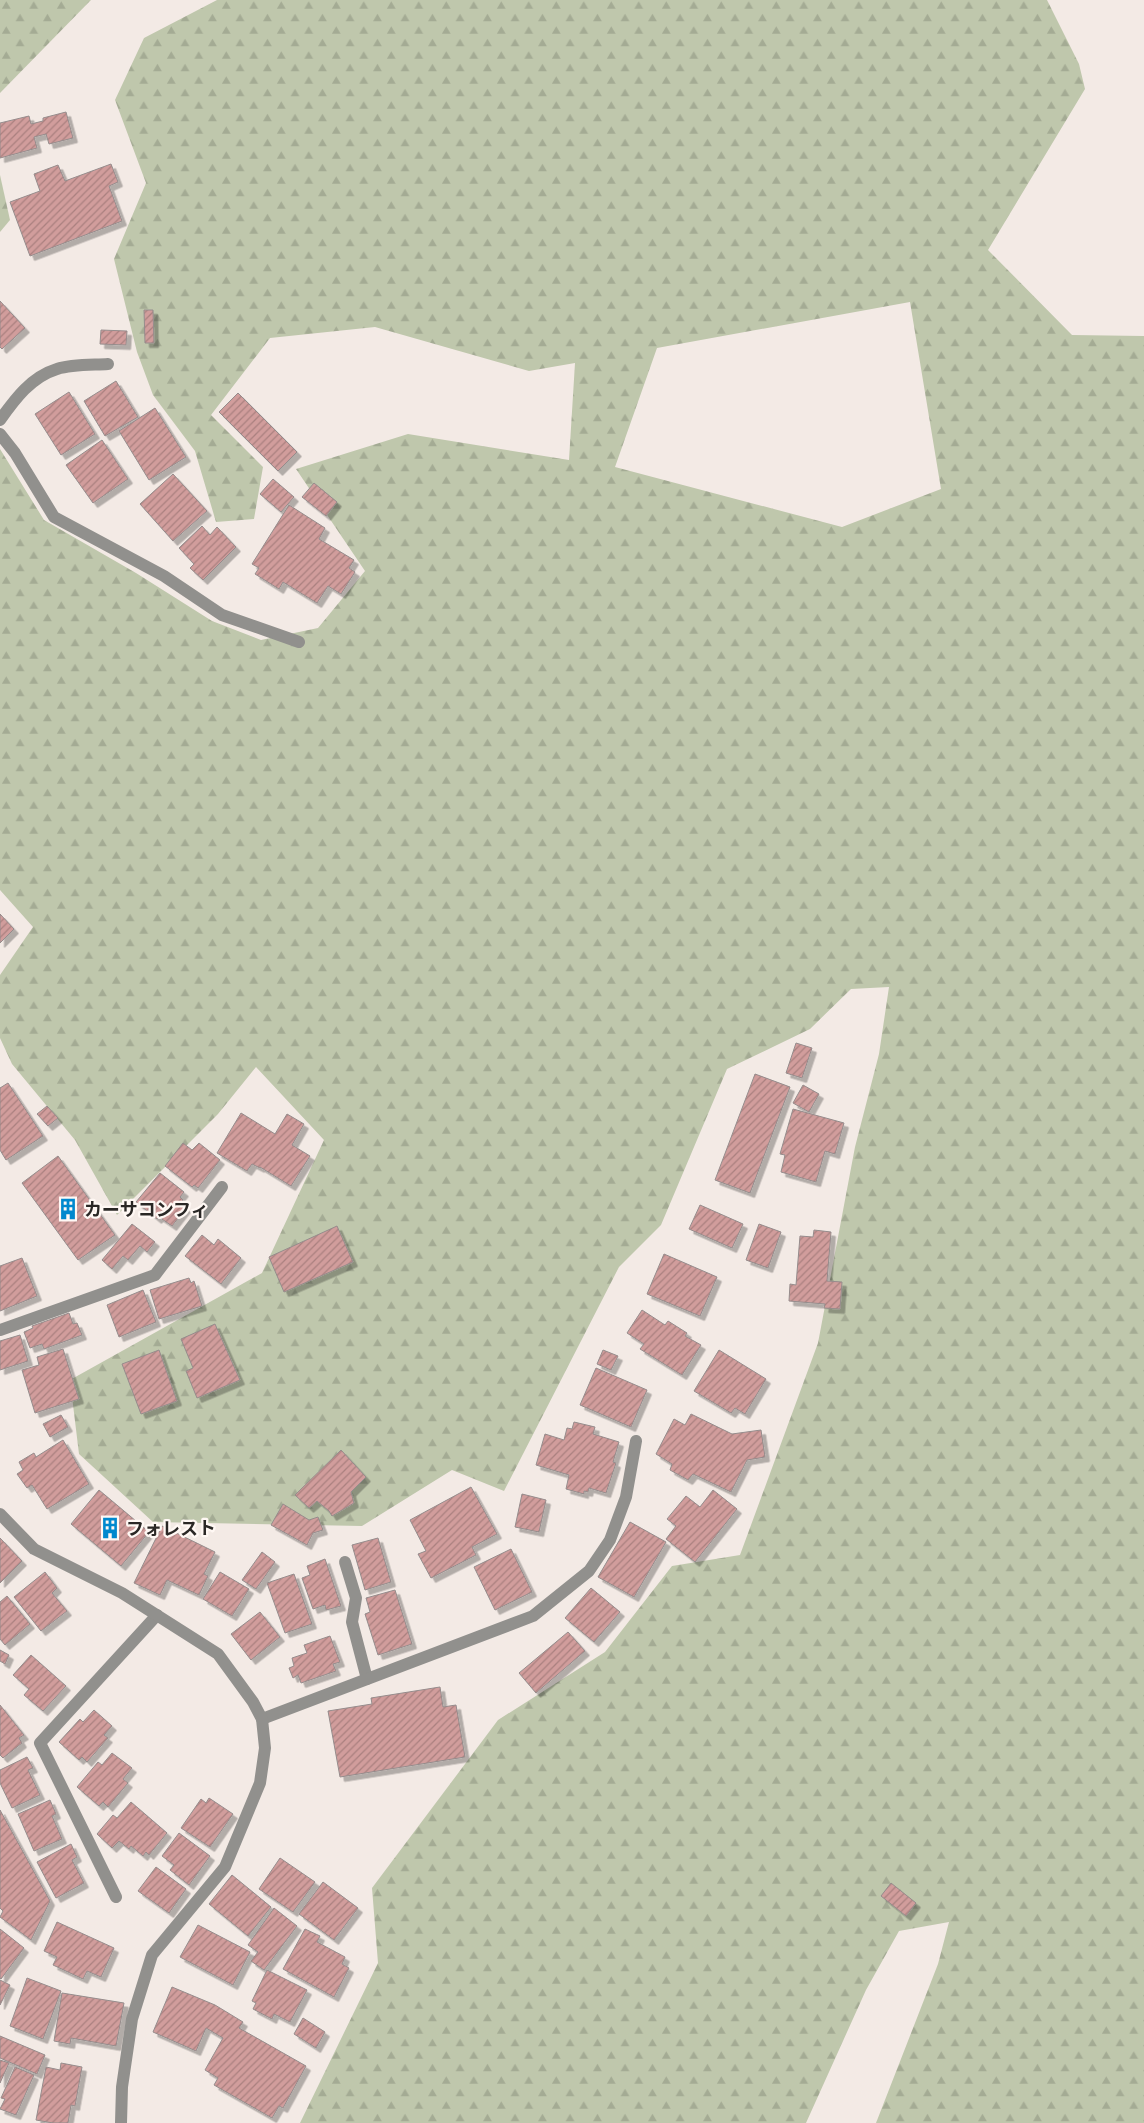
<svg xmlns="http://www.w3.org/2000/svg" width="1144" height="2123" viewBox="0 0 1144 2123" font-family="'Work Sans','Noto Sans JP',sans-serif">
	<defs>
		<pattern id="forest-firs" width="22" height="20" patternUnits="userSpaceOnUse" patternTransform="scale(1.25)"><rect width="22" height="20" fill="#bfc7ac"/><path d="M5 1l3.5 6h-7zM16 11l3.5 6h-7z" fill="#a4ab94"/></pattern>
		<pattern id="building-hatch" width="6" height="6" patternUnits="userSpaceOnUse" patternTransform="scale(1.25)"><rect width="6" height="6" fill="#d19d9c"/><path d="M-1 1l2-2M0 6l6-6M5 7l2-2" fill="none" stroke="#aa807f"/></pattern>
		<filter id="shadow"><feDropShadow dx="4.5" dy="4.5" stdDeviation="0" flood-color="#0004"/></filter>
	</defs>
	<rect width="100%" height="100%" fill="#f3eae5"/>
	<!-- forest -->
	<g fill="url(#forest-firs)" fill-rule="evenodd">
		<path d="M0,0H91L0,93Z"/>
		<path d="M217,0H1047L1079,64L1085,89L988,250L1072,335L1144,336V2123H876L938,1964L949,1922L899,1931L866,1990L806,2123H300L378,1963L372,1888L498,1720L605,1652L672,1566L740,1555L818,1343L855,1147L879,1054L889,987L851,989L810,1029L727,1069L661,1225L619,1267L504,1491L452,1470L362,1526L153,1522L79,1454L70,1380L262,1273L324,1140L256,1067L218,1114L117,1215L75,1140L12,1064L0,1038V975L33,927L0,890V449L44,520L136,573L212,621L261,640L318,628L365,571L296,469L408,434L569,460L575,363L529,371L375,327L270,338L211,415L263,467L254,519L216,522L195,451L153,395L137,352L114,259L146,183L115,100L144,38ZM910,302L941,489L842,527L615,467L657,348Z"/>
		<path d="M0,175L10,220L0,232Z"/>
	</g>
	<!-- building -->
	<g fill="url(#building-hatch)" stroke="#958c8c" filter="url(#shadow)">
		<path d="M66,112L73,138L49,144L46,134L34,137L37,148L0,158V123L29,116L31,124L43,121V118Z"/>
		<path d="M111,164L118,182L109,186L122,221L30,256L10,202L40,191L34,174L58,165L65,181Z"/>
		<path d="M0,301L25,328L2,349L0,347Z"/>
		<path d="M144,310H153L154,343H145Z"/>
		<path d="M101,330L127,331L126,345L100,344Z"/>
		<path d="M116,381L138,417L105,436L84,401Z"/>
		<path d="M69,392L95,434L61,455L35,414Z"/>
		<path d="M238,393L297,452L278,471L219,412Z"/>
		<path d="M155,408L186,457L149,480L119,431Z"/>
		<path d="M102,440L128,479L93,503L66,465Z"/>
		<path d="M173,474L207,511L173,541L140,504Z"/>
		<path d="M273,479L294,497L281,512L260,494Z"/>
		<path d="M314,483L337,502L326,516L302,497Z"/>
		<path d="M289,505L325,528L319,539L354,560L349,568L355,572L341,594L328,586L317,603L283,582L279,589L255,574L259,568L252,564Z"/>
		<path d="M202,526L210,535L217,527L236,547L203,580L190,568L194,564L179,548Z"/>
		<path d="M0,914L14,929L0,943Z"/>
		<path d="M796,1043L812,1048L802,1078L786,1073Z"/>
		<path d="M755,1074L790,1087L750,1193L715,1180Z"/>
		<path d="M8,1083L43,1136L6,1160L0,1150V1088Z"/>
		<path d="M803,1085L819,1094L809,1112L793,1103Z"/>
		<path d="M47,1106L58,1118L48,1126L37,1114Z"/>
		<path d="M793,1109L844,1123L835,1154L825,1151L816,1182L781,1172L785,1155L780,1154Z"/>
		<path d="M241,1113L275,1134L287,1114L304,1124L292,1145L310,1156L291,1186L260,1167V1168L252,1164L247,1171L217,1153Z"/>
		<path d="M183,1143L192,1150L199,1143L220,1160L198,1188L194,1185L192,1187L165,1166Z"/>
		<path d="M58,1156L115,1235L78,1260L22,1183Z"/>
		<path d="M160,1173L184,1192L180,1197L183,1200L180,1203L186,1208L172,1226L159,1217L157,1219L136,1202Z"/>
		<path d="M700,1205L743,1224L732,1248L689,1229Z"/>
		<path d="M132,1224L155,1242L147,1252L140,1246L128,1260L123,1256L112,1269L102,1260Z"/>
		<path d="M759,1224L781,1232L768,1268L746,1260Z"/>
		<path d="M337,1226L353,1262L284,1292L269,1257Z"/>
		<path d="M814,1230L831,1232L827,1281L842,1282L840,1309L824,1308L825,1304L789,1301L790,1284L796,1285L800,1236L813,1237Z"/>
		<path d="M202,1235L214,1245L218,1239L241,1258L221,1284L185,1256Z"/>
		<path d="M664,1254L717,1277L700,1316L647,1294Z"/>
		<path d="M22,1258L37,1296L0,1311V1266Z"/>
		<path d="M189,1278L191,1283L194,1281L202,1306L159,1319L150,1290Z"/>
		<path d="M143,1290L156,1322L119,1337L107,1305Z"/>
		<path d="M642,1310L665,1325L668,1321L687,1333L685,1336L701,1345L682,1375L640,1349L644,1344L627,1333Z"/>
		<path d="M69,1313L73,1324L77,1323L82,1335L44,1349L42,1344L30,1348L24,1332L33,1328L32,1326Z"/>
		<path d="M215,1324L240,1380L197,1398L186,1371L193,1368L181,1339Z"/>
		<path d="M20,1335L28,1361L0,1370V1341Z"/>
		<path d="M63,1349L79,1399L35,1413L22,1370L39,1365L37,1357Z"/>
		<path d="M159,1350L177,1401L141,1414L122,1364Z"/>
		<path d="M603,1350L618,1356L611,1370L597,1364Z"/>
		<path d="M719,1350L766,1379L745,1414L735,1408L731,1413L694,1391Z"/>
		<path d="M596,1368L647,1390L631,1427L580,1405Z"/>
		<path d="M691,1414L732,1434L761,1430L765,1457L747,1460L731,1492L693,1474L688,1480L670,1470L672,1464L656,1454L674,1419L685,1425Z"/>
		<path d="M61,1415L68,1427L50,1437L43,1424Z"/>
		<path d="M574,1422L595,1427L593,1434L619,1442L613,1462L616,1463L606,1493L589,1488L588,1492L584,1491V1494L566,1489L569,1475L536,1465L545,1434L564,1440L567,1428L572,1429Z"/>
		<path d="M63,1440L89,1484L47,1509L32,1485L27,1488L17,1474L23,1470L19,1462L34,1453L36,1457Z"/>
		<path d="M341,1450L366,1477L351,1492L354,1503L332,1516L329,1511L317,1501L309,1508L295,1495Z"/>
		<path d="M471,1487L497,1534L472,1547L476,1555L431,1578L418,1554L426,1551L410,1520Z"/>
		<path d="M99,1490L149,1532L121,1566L71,1524Z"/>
		<path d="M713,1490L737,1509L695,1562L666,1539L676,1526L667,1519L686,1496L700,1507Z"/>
		<path d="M522,1494L546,1500L539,1532L515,1527Z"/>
		<path d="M283,1504L309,1520L318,1517L323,1530L313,1533L307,1545L271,1525Z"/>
		<path d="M630,1522L666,1542L634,1597L598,1577Z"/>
		<path d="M162,1526L215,1552L204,1574L208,1576L199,1595L167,1580L160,1595L134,1583Z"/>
		<path d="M0,1538L22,1561L0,1583Z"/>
		<path d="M378,1538L391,1582L365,1590L352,1545Z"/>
		<path d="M511,1549L532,1592L495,1610L474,1567Z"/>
		<path d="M262,1552L275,1562L256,1589L242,1580Z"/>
		<path d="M325,1559L341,1606L326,1610L325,1605L313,1609L302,1578L310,1575L307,1566Z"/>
		<path d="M45,1572L57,1588L52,1593L67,1611L41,1631L14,1597Z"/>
		<path d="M220,1572L249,1589L232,1616L203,1599Z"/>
		<path d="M294,1574L312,1624L285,1633L267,1583Z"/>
		<path d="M591,1588L620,1612L594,1642L565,1618Z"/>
		<path d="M395,1590L412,1644L378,1655L365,1614L370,1612L366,1598Z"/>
		<path d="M7,1596L30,1624L5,1645L0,1639V1602Z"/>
		<path d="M260,1612L280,1637L251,1660L231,1634Z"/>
		<path d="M568,1632L585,1651L536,1693L519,1673Z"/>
		<path d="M330,1636L340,1662L333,1664L336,1671L301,1683L298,1675L293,1678L289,1668L294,1666L292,1658L307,1653L304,1645Z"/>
		<path d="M0,1650L9,1655L5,1664L0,1661Z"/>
		<path d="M31,1655L66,1686L43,1711L24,1695L29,1689L13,1675Z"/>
		<path d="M440,1687L443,1707L456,1705L465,1757L340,1777L328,1711L372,1704L371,1698Z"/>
		<path d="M0,1705L24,1735L19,1738L22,1743L3,1758L0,1755Z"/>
		<path d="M94,1710L112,1726L104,1735L108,1738L87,1762L82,1757L79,1760L59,1742L80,1719L83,1722Z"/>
		<path d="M112,1753L132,1768L123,1779L128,1783L108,1807L103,1802L99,1806L77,1787L98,1762L102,1765Z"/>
		<path d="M27,1757L33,1768L28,1770L40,1795L12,1808L0,1783V1770Z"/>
		<path d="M209,1798L233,1814L210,1847L181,1828L201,1799L206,1803Z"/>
		<path d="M50,1800L56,1814L52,1816L62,1839L34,1851L18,1814Z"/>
		<path d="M131,1802L167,1833L149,1855L146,1852L143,1856L131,1846L129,1849L119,1841L112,1848L97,1834L113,1815L117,1818Z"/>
		<path d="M0,1810L50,1901L31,1940L0,1917L3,1911L0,1908Z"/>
		<path d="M179,1833L210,1856L189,1885L170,1870L174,1865L162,1856Z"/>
		<path d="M71,1844L77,1857L72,1860L84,1883L56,1898L37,1862Z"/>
		<path d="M280,1858L315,1882L293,1912L259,1889Z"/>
		<path d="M156,1867L186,1889L169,1913L138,1891Z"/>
		<path d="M232,1875L271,1907L248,1936L209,1904Z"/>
		<path d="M323,1882L358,1908L334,1940L299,1914Z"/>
		<path d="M891,1883L916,1903L906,1916L881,1896Z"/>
		<path d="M274,1908L297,1926L264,1970L251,1961L258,1952L248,1945Z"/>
		<path d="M57,1922L114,1948L101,1977L87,1971L83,1979L53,1965L57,1957L44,1951Z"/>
		<path d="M198,1925L250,1952L233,1985L180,1957Z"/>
		<path d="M0,1929L24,1948L1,1979L0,1978Z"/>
		<path d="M305,1929L320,1936L317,1942L345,1957L342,1964L349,1968L334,1997L283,1969Z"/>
		<path d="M267,1970L307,1990L290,2022L274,2014L272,2019L253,2009L256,2003L252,2001Z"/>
		<path d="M27,1978L61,1991L43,2039L10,2026Z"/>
		<path d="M0,1980L10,1985L0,2005Z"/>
		<path d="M172,1987L215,2005L243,2022L239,2028L306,2066L283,2108L279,2106L272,2118L214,2085L218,2078L205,2070L223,2038L206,2028L196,2051L153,2032Z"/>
		<path d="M62,1993L124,2003L116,2046L71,2038L70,2044L54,2041Z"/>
		<path d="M303,2018L325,2032L316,2048L294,2034Z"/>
		<path d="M0,2036L45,2055L37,2074L0,2058Z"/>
		<path d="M0,2060L9,2063L0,2083Z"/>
		<path d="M61,2063L82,2067L75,2106L71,2105L68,2123H53L36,2120L46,2067L60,2070Z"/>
		<path d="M15,2067L34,2075L16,2115L0,2109L5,2099L1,2098Z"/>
	</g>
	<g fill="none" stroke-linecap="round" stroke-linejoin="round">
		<!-- lane -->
		<g stroke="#91908d" stroke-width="12">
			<path d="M0,434L15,453L54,517L164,576L222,615L299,642"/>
			<path d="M0,1330L155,1275L222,1187"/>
			<path d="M345,1562L356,1598L352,1622L367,1679"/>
			<path d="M262,1719L533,1616L589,1571L610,1540L626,1497L636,1441"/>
			<path d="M116,1897L40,1743L157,1615"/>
		</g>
		<!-- street -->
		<g stroke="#91908d" stroke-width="12">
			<path d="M0,420C15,399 31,377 57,369C72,364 92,365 108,364"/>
			<path d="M0,1514L34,1549L122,1593L218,1654L253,1702L262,1719L265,1748L260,1783L225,1867L152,1955L132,2019L122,2087L121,2123"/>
		</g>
	</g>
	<!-- icons -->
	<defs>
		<g id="building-bare" transform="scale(1.725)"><path d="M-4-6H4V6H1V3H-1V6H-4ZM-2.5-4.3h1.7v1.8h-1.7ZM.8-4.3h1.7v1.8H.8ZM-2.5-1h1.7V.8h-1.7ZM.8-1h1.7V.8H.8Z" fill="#0088ce" stroke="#fff8f4" stroke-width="2.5" paint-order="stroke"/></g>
	</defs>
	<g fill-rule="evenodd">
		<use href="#building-bare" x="68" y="1209"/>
		<use href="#building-bare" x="110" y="1528"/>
	</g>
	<g text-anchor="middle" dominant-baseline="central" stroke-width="4.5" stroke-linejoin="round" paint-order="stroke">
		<!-- poi labels -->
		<g font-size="18" font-weight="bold" fill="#2a2725" stroke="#fff8f4" text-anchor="start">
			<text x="84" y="1209">カーサコンフィ</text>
			<text x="126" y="1528">フォレスト</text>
		</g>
	</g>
</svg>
